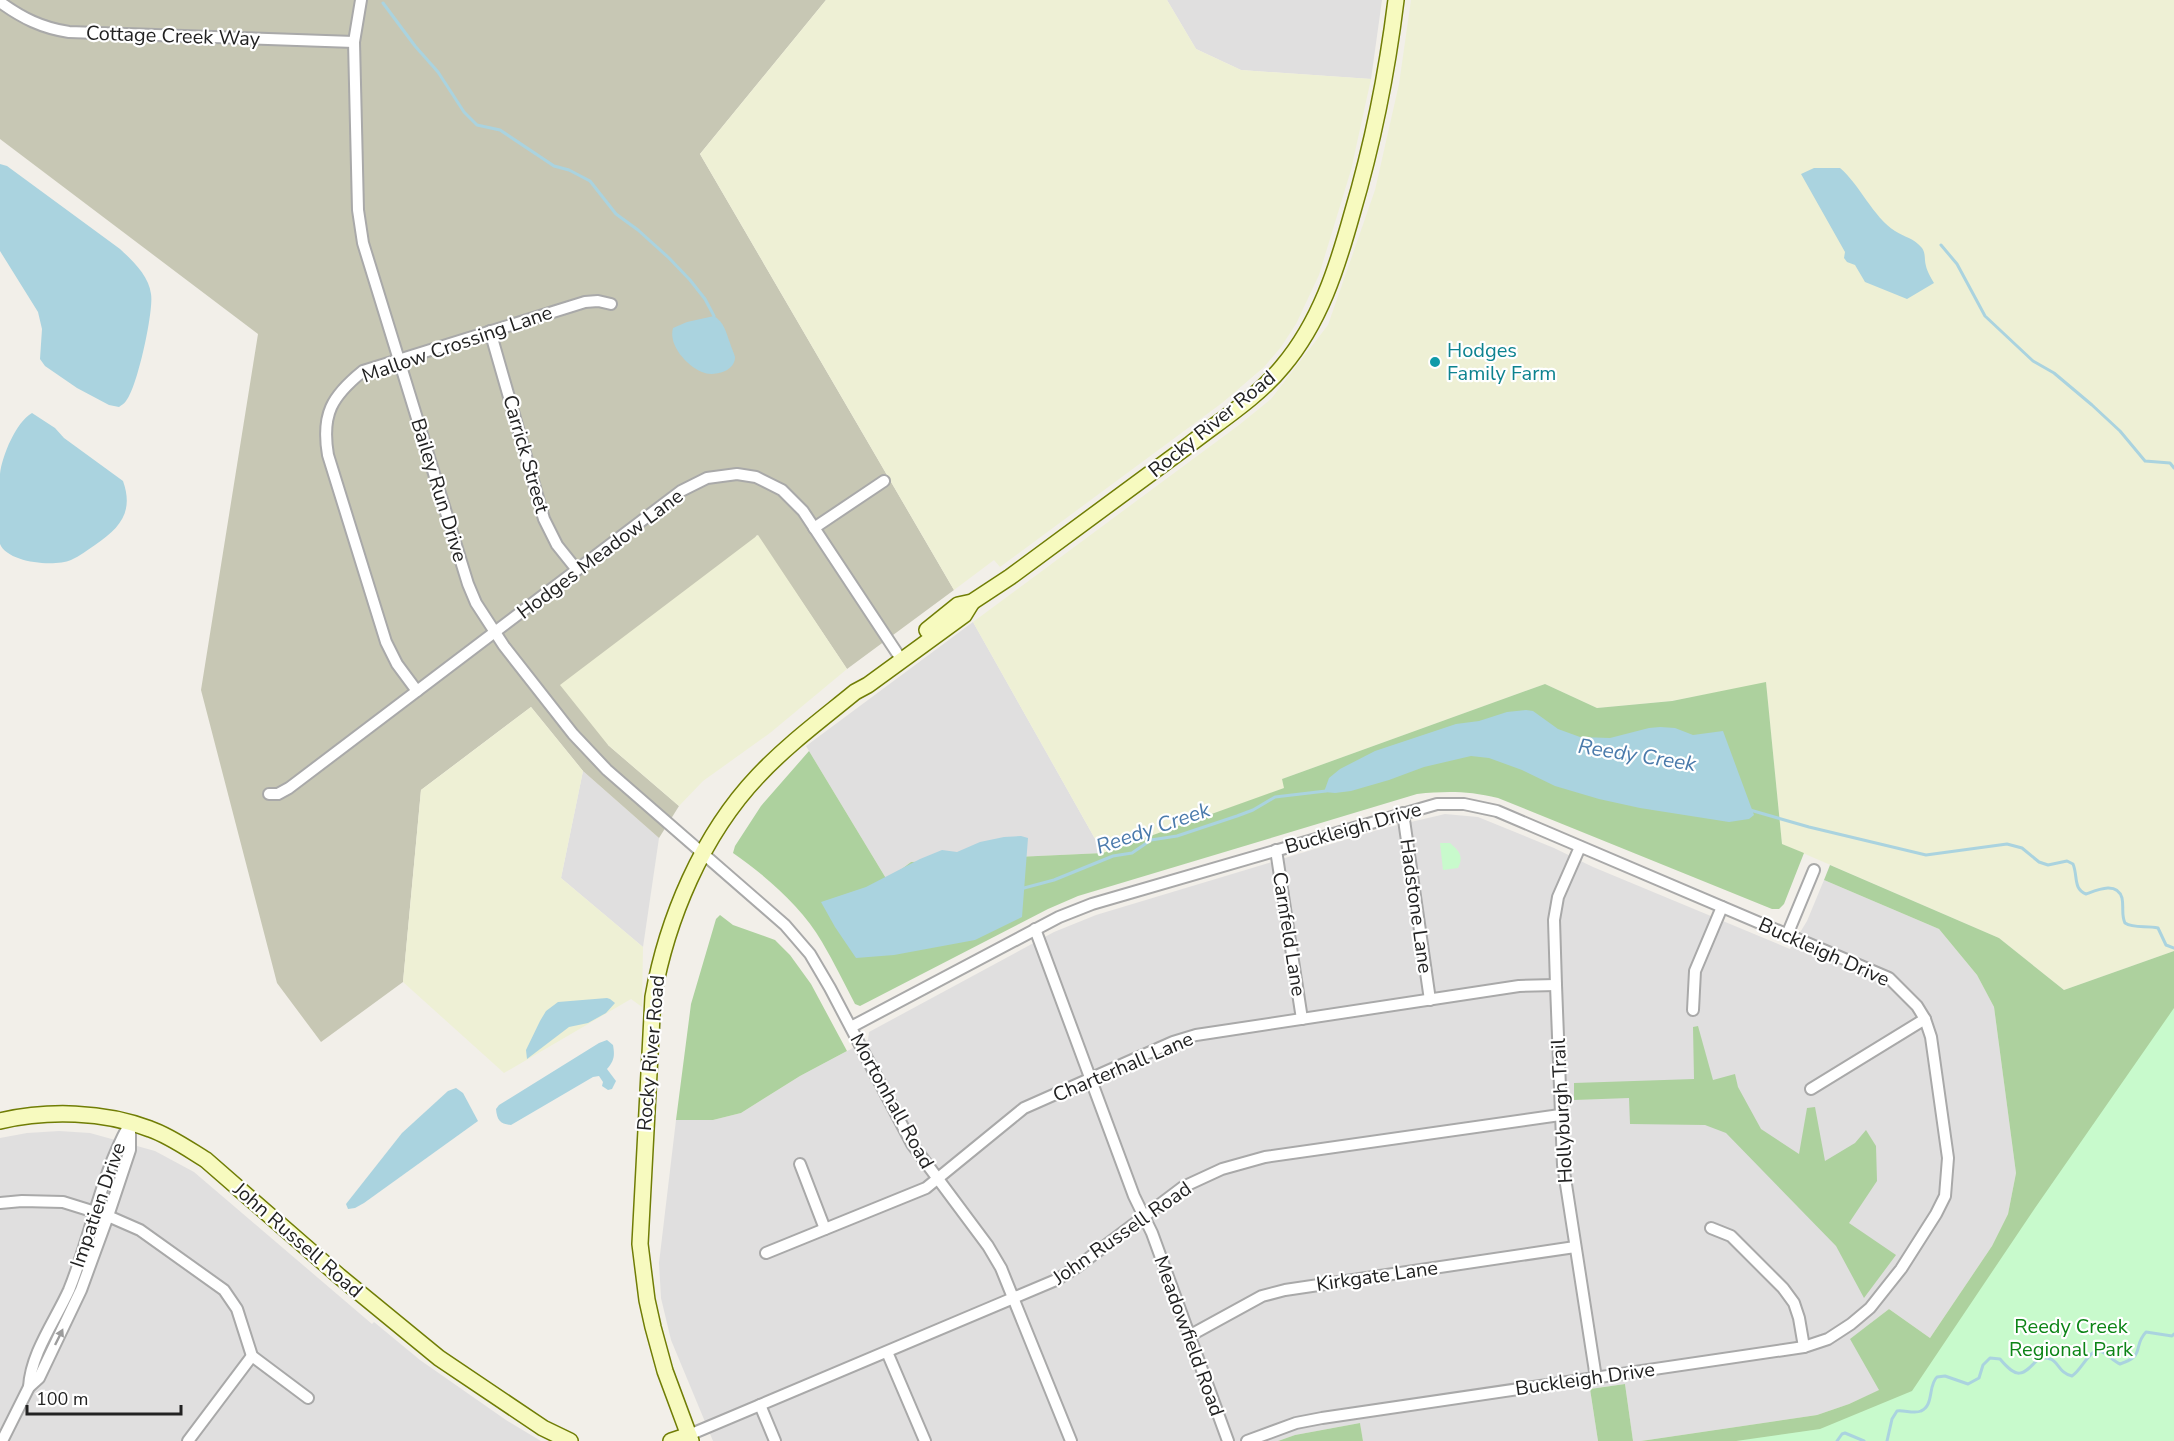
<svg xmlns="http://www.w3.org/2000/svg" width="2174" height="1441" viewBox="0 0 2174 1441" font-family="'Nunito Sans',sans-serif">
	<rect width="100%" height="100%" fill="#f2efe9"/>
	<!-- residential -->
	<g fill="#e0dfdf">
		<path d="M1167,0H1382L1371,79L1241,70L1196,49Z"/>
		<path d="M973,622L1103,853L911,862L887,880L806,746Z"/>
		<path d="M583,771L659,838L643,947L561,878Z"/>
		<path d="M1445,814L1478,817L1554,848L1593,867L1790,949L1807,921L1824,880L1939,929L1977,975L1994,1007L2016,1173L2008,1214L1992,1246L1930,1338L1889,1309L1871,1323L1880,1390L1849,1404L1817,1415L1641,1441H1633L1625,1384L1590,1389L1598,1441H1363L1360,1423L1295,1435L1278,1441H713L671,1340L661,1298L659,1263L676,1120H713L741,1113L800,1076L868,1040L869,1032L1054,932L1096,915L1381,829Z"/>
		<path d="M59,1131L90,1133L155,1151L194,1172L372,1324L374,1322L420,1360L506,1420L541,1441H0V1138L27,1133Z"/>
	</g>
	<!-- construction -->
	<path fill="#c7c7b4" d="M0,0H826L700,154L954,590L847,669L757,535L608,745L679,806L659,838L583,771L531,707L421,790L403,982L321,1042L277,983L201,690L258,334L0,139Z"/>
	<!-- farmland -->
	<g fill="#eef0d5">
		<path d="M826,0H1167L1196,49L1241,70L1371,79L1351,170L1319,275L1296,324L1281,347L1264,367L1222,403L1000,567L994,560L954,590L700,154Z"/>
		<path d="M1411,0H2174V951L2064,990L1999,938L1782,844L1766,683L1671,701L1597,708L1545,684L1282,779L1285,788L1103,853L973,622L1239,425L1271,399L1328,325L1375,190L1399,84Z"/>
		<path d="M758,535L847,669L770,733L703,781L679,806L608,745L560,685Z"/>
		<path d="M531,707L583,771L561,878L643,947L642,1007L631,999L504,1073L403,982L421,790Z"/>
	</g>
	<!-- forest -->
	<g fill="#add19e">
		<path d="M1766,682L1782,844L1804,853L1784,904L1779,909H1772L1498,798C1468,791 1447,791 1417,794L1078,896L1048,909L860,1006L855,1004C844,983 834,962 822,942C802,907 766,876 733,853L735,846L761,806L809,751L887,880L911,862L1103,853L1284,788L1282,779L1545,684L1597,708L1672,701Z"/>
		<path d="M1830,865L1999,938L2064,990L2174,951V1441H1641L1817,1415L1849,1404L1879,1390L1850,1339L1889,1309L1930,1338L1992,1246L2008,1214L2016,1173L1994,1007L1977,975L1939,929L1824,880Z"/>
		<path d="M720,915L733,925L775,940L790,955L811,984L847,1051L800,1076L741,1113L713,1120H676L691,1004L716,919Z"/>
		<path d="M1698,1026L1713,1080L1735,1074L1738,1087L1761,1129L1799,1154L1807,1108L1815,1107L1825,1161L1855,1143L1866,1130L1876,1146L1877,1181L1849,1223L1896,1255L1864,1298L1836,1246L1726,1133L1705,1125L1630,1124L1629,1098L1574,1100V1083L1694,1079L1693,1027Z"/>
		<path d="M1625,1384L1633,1441H1598L1590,1389Z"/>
		<path d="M1360,1423L1363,1441H1278L1295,1435Z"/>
	</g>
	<!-- park -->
	<g fill="#c8facc">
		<path d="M1440,843H1450C1459,851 1464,856 1458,868L1443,870Z"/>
		<path d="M2174,1008V1441H1736L1820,1429L1912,1391L2035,1208Z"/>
	</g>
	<!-- water -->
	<g fill="#aad3df">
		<path d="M0,164L7,166L120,249C133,261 149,276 151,294C154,311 137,389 126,401C124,404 121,405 119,407L109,405L77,388L45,366L40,359L42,329L38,312L0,251Z"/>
		<path d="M1814,168H1840C1860,185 1873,217 1895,231C1904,237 1914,238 1922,248C1926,254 1924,259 1926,266C1927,271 1931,278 1934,283L1907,299L1865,282L1855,265L1847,262L1844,258L1845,252L1801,174Z"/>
		<path d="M714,316C724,322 726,332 730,343C731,347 734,353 735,357C735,372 713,377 702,372C687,366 668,345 673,328L687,322Z"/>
		<path d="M32,413L55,428L64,438L123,481C134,512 120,528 95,545C87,550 80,556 71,560C54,567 8,563 0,544C0,521 0,497 0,474C2,456 16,422 32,413Z"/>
		<path d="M1526,710L1533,711L1558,729L1580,737L1610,738L1649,728L1660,727L1675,728L1693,735L1723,731L1754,815L1749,819L1729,822L1640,808L1599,799L1555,786L1522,770L1489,758L1471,756L1424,767L1389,780L1351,791L1335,793L1324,792L1329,778L1340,769L1375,751L1456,724L1479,721L1507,712Z"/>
		<path d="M1021,836L1028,838L1022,917L975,940L894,955L856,958L835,927L821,902L866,887L920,859L942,850L957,852L980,842L1004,837Z"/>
		<path d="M607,998L610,999L615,1003L606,1013L588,1023L569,1027L527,1059L526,1050L540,1021L546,1011L558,1002Z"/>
		<path d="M607,1040L613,1045C615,1056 614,1061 607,1069L616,1081L612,1089L608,1090L602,1086L603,1082L599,1076L593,1077L511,1125C500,1124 497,1120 496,1109L499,1105L599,1043Z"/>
		<path d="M456,1088L463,1093L478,1121L364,1203L355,1208L348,1209L346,1204L402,1133L448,1091Z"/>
	</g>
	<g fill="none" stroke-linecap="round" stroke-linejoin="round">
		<!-- stream -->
		<g stroke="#aad3df" stroke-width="3">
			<path d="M383,3L415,46L438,72L464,112L477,125L500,130L554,166L569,170L590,181L616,214L638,230L669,258L690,280L705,299L714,316"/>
			<path d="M1941,245L1957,264L1985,316L2033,361L2054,373L2092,405L2120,431L2145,461L2170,463L2174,468"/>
			<path d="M1750,810L1809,827L1926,855L2007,844L2022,848L2039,862L2048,865L2067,861L2073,864C2078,876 2073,889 2086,894C2097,890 2117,881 2122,898C2124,907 2121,915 2125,923C2134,929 2147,925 2158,928L2166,945L2174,948"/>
			<path d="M1024,888L1054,880L1113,856L1132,853L1151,840L1177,836L1237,816L1253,810L1275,797L1326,791"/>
			<path d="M1837,1441L1842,1434L1845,1433L1864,1441"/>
			<path d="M1887,1441L1892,1419L1897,1411C1904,1410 1915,1414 1921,1411C1934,1406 1928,1385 1937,1377L1945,1376L1968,1384L1979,1378L1983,1365L1990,1358L2000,1359C2017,1379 2022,1377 2039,1358C2060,1355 2055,1372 2072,1376C2082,1370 2089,1349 2100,1351C2107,1353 2113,1361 2120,1364C2146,1356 2132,1347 2146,1332L2172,1336L2174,1334"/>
		</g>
		<!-- street casing -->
		<g stroke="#a9a9a9" stroke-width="14">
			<g id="street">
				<path d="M361,0L354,42L358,210L363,243L468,584L476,603L504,646L573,734L607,770L785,925L810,954L830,988L912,1144L988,1246L1001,1268L1071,1441"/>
				<path d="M0,2C22,18 42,28 69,32L354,42"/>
				<path d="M490,331L544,519L557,545L577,570"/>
				<path d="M814,528L884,481"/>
				<path d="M417,691L397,664L386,642L328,455C321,414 332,396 363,371L585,302L598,301L611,304"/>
				<path d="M269,794H278L289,788L681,491L707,478L737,474L756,477L782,490L803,511L897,653"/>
				<path d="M1403,813L1430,1000"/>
				<path d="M1580,847L1558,897L1554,920L1556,985L1563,1165L1596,1378"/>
				<path d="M1276,850L1302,1019"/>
				<path d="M1035,929L1134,1196L1152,1233L1228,1441"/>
				<path d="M1787,935L1814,870"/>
				<path d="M1693,1010L1695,971L1722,907"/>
				<path d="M851,1027L1059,917L1092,904L1437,804H1464L1497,811L1889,978L1917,1006L1925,1019L1931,1037L1948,1158L1945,1196L1936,1214L1901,1269L1870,1308L1851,1324L1828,1339L1804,1347L1322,1418L1296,1423L1247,1441"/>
				<path d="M1811,1089L1925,1019"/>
				<path d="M800,1164L825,1229"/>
				<path d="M0,1203L22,1201L63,1202L108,1216L140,1230L224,1290L237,1309L252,1356L308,1398"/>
				<path d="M1711,1228L1731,1236L1783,1288L1794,1303L1799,1318L1804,1347"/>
				<path d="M766,1253L926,1188L1024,1108L1173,1042L1196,1035L1519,986L1556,985"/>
				<path d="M1189,1336L1262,1296L1285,1290L1575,1247"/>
				<path d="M887,1352L925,1441"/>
				<path d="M29,1387C31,1353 55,1321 69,1290C91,1236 100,1177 129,1125"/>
				<path d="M760,1405L775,1441"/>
				<path d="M689,1435L1056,1280L1077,1267L1183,1187L1222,1169L1265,1157L1560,1115"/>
				<path d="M2,1441L29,1387L39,1378L81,1290L108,1216L130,1150V1122"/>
				<path d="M188,1441L252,1356"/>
			</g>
		</g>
		<!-- secondary casing -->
		<g stroke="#707d05" stroke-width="18">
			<g id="secondary">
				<path d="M927,630L958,605L972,602L1010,577C1070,533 1130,489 1189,445C1221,420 1258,397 1283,366C1320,322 1337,268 1352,214C1373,143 1387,73 1396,0"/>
				<path d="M0,1121C47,1110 104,1111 150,1129C170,1136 188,1149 206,1160L339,1276L439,1358L543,1428L570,1441"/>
				<path d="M671,1441L689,1435"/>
				<path d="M691,1441L665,1371L653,1327L647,1300L640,1244L653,997C667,919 702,835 758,776C787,745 822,719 855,692L868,685L964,615L972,602"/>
			</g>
		</g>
		<!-- street -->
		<use href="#street" stroke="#fff" stroke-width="10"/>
		<!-- secondary -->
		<use href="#secondary" stroke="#f7fabf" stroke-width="15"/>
	</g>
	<!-- one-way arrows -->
	<defs><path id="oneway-solid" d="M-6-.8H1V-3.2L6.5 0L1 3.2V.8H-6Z" transform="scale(1.5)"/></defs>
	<use fill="#9c9c9c" href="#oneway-solid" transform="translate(59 1337) rotate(-64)"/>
	<!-- markers -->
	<circle fill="#0f9aa8" stroke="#fff" stroke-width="2" cx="1435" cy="362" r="6"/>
	<g text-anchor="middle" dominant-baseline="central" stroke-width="4.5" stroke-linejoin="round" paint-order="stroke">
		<!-- street labels -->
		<g font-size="20" fill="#222" stroke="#fff">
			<text transform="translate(173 36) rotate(2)">Cottage Creek Way</text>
			<text transform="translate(457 344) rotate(-19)">Mallow Crossing Lane</text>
			<text transform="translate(1212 424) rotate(-39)">Rocky River Road</text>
			<text transform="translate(526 454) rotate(74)">Carrick Street</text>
			<text transform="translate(439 490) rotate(73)">Bailey Run Drive</text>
			<text transform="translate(600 554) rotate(-37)">Hodges Meadow Lane</text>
			<text transform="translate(1353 828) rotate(-16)">Buckleigh Drive</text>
			<text transform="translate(1416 906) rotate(82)">Hadstone Lane</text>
			<text transform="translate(1289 934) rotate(81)">Carnfeld Lane</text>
			<text transform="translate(1824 952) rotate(24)">Buckleigh Drive</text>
			<text transform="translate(651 1053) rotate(-85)">Rocky River Road</text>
			<text transform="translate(1123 1067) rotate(-23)">Charterhall Lane</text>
			<text transform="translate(892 1101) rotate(61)">Mortonhall Road</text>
			<text transform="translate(1562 1111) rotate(-93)">Hollyburgh Trail</text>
			<text transform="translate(98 1205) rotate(-71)">Impatien Drive</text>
			<text transform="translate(1122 1233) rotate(-35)">John Russell Road</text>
			<text transform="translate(298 1240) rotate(41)">John Russell Road</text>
			<text transform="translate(1377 1276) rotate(-8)">Kirkgate Lane</text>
			<text transform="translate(1189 1336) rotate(70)">Meadowfield Road</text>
			<text transform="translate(1585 1379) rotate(-8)">Buckleigh Drive</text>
		</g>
		<!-- culture labels -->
		<g font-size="20" fill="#0d838f" stroke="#fff" text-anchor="start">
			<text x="1447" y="350">Hodges<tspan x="1447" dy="23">Family Farm</tspan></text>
		</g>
		<!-- park labels -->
		<g font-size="20" fill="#0c8416" stroke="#fff">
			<text x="2071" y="1326">Reedy Creek<tspan x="2071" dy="23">Regional Park</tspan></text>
		</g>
		<!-- water labels -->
		<g font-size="21" font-style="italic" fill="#4a7aab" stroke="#fff">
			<text transform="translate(1637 755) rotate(9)">Reedy Creek</text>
			<text transform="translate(1153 828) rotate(-19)">Reedy Creek</text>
		</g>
	</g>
	<!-- scale -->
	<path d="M27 1405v9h154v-9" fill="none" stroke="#222222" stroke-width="3"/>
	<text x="36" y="1405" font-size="18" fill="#222222" stroke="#ffffff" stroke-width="4.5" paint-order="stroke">100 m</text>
</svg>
